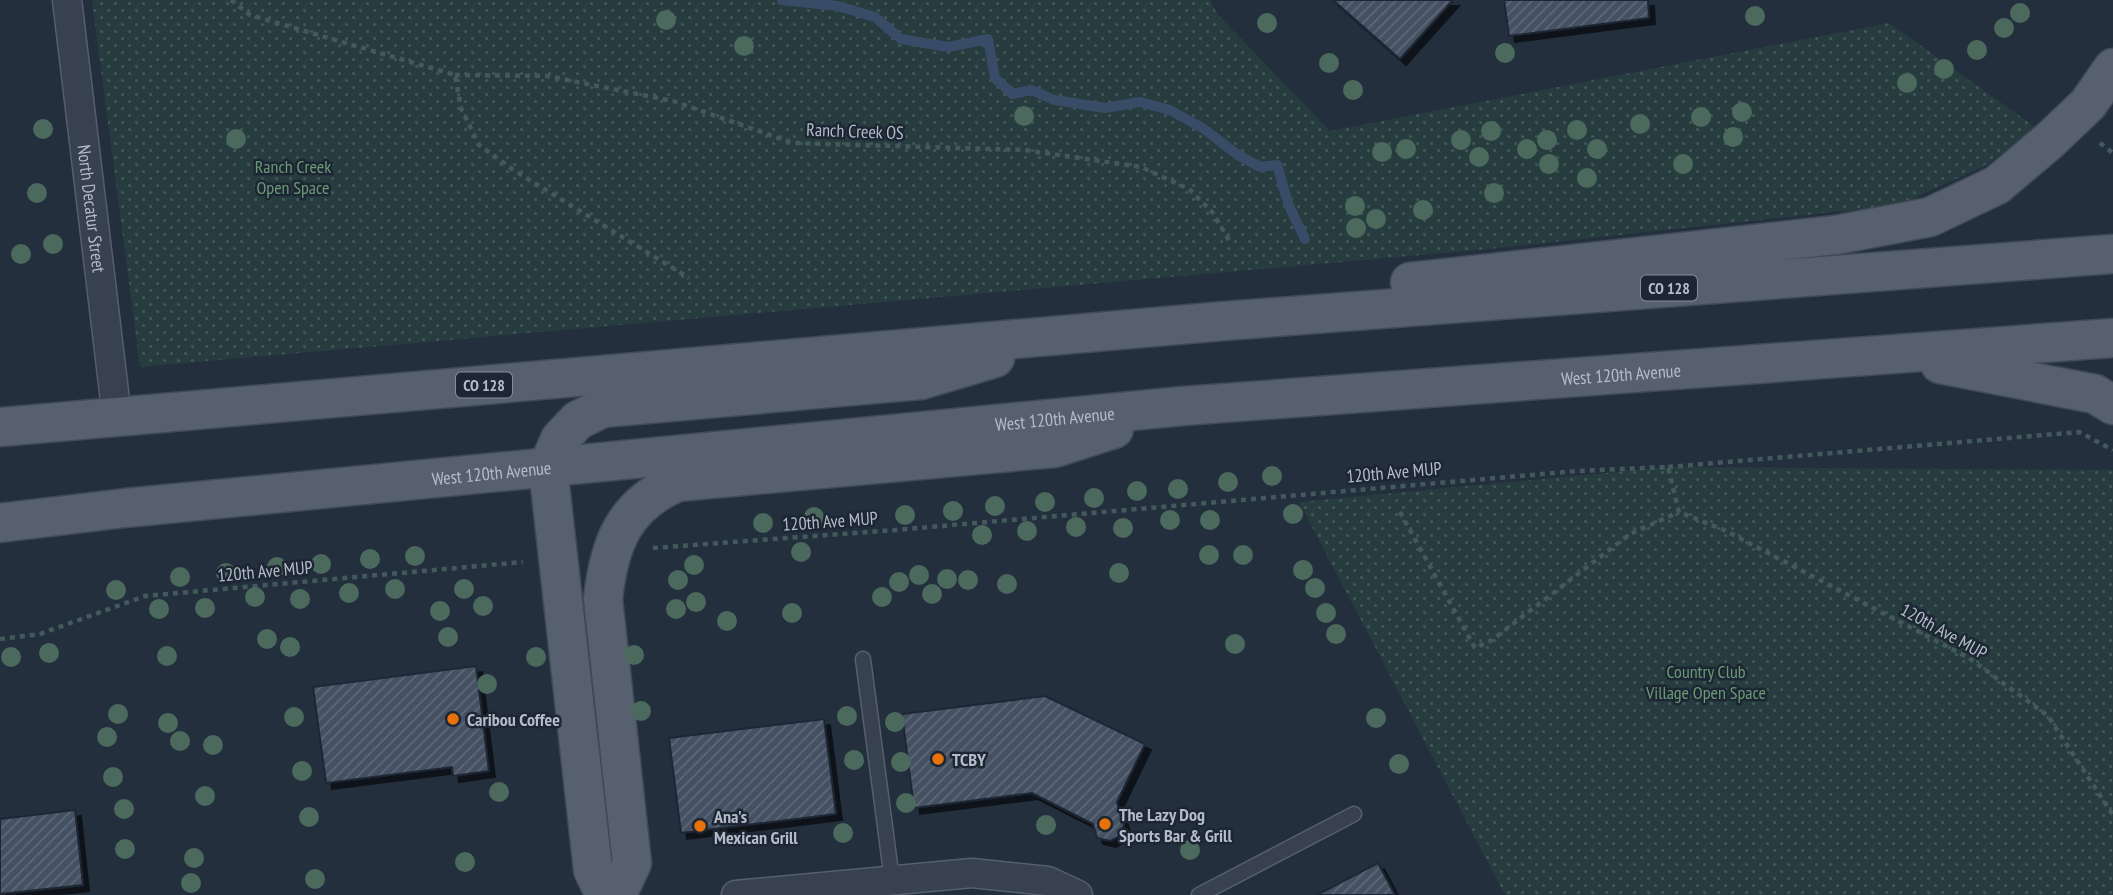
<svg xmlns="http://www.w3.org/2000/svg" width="2113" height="895" viewBox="0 0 2113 895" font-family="'PT Sans Narrow',sans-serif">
	<defs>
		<pattern id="park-dots" width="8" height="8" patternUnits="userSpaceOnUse" patternTransform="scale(1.75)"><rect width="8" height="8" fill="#263c3f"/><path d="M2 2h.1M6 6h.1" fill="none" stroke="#435659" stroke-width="1.8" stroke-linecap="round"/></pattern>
		<pattern id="building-hatch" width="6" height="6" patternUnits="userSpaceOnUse" patternTransform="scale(1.75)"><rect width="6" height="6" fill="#455162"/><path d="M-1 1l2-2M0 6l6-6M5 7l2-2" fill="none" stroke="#5d6877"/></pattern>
		<filter id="shadow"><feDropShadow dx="6" dy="6" stdDeviation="0" flood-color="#0009"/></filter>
	</defs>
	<rect width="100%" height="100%" fill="#242f3e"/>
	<!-- park -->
	<g fill="url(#park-dots)">
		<path d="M92,0H1210L1217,14L1330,131L1889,23L2038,129L1982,167L1898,205L1479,250L140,367Z"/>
		<path d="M1668,467L2113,470V895H1505L1299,502Z"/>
	</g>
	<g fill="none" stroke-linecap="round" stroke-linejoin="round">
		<!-- stream -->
		<path stroke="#394c67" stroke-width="10" d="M782,0L838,6L875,17L901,39L948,47L988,39L995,78L1012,94L1032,90L1054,100L1105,108L1140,102L1170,110L1204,129L1238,155L1260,167L1277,165L1289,206L1305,239"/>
	</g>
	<!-- building -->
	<g fill="url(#building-hatch)" stroke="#1f2835" stroke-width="2" filter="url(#shadow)">
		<path d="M1333,0H1453L1400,59Z"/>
		<path d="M1504,0H1648L1649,18L1509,36Z"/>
		<path d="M476,666L489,771L453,776L452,767L326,783L313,687Z"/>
		<path d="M1045,696L1145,744L1117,802L1124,826L1119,836L1110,841L1097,838L1093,824L1032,793L914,808L902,714Z"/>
		<path d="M824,719L836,814L681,833L669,738Z"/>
		<path d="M75,810L83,885L0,894V819Z"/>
		<path d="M1378,863L1395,895H1317Z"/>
	</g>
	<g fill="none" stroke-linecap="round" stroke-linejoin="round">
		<!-- lane casing -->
		<g stroke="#565f6c" stroke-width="17">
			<g id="lane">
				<path d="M863,659L892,880"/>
				<path d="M1199,895L1354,814"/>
			</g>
		</g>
		<!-- street casing -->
		<g stroke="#565f6c" stroke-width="31">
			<g id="street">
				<path id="s1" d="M67,0L117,417"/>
				<path d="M736,895L972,873L1048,881L1078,895"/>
			</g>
		</g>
		<!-- primary casing -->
		<g stroke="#414a57" stroke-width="41">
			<g id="primary">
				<path d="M1410,282L1836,235L1930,217L1997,185L2049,141L2088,104L2113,68"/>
				<path d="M1940,364L2095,394L2113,405"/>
				<path d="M0,427L1224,321L2113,254"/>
				<path id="s2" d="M0,523L125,508L1183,406L2113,338"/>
				<path d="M605,895L593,870L548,467L560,439L578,420L603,408L921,380L995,358"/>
				<path d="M617,895L632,863L603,599C609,544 624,504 678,482L1055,448L1114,429"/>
			</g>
		</g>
		<!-- path -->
		<g stroke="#44595c" stroke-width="4.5" stroke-dasharray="5 5" stroke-linecap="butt">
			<path d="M231,0L250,15L455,75L461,108L479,145L515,171L689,278"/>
			<path d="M455,75L547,76L673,101L793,143L1025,150L1141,167L1189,189L1213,213L1230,242"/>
			<path d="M2100,143L2113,153"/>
			<path d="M1668,467L2079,432L2113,450"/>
			<path d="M1400,512L1475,648L1492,640L1630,534L1679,512"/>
			<path d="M653,548L895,530L1577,471L1668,467L1679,512L1724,530L1969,658L2048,716L2113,815"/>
			<path d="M0,639L40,634L145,596L523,562"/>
		</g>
		<!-- lane -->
		<use href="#lane" stroke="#38414e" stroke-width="14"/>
		<!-- street -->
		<use href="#street" stroke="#38414e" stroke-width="28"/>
		<!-- primary -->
		<use href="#primary" stroke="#56606e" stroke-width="38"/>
	</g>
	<!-- trees -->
	<g fill="#4b6a5d">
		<circle cx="2020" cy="13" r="10"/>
		<circle cx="1755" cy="16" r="10"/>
		<circle cx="666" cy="20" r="10"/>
		<circle cx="1267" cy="23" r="10"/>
		<circle cx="2004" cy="28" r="10"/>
		<circle cx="744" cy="46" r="10"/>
		<circle cx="1977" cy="50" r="10"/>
		<circle cx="1505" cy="53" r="10"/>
		<circle cx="1329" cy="63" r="10"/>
		<circle cx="1944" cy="69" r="10"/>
		<circle cx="1907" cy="83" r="10"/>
		<circle cx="1353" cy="90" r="10"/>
		<circle cx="1742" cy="112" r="10"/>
		<circle cx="1024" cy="116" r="10"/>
		<circle cx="1701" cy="117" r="10"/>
		<circle cx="1640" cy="124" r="10"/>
		<circle cx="43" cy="129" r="10"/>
		<circle cx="1577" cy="130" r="10"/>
		<circle cx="1491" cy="131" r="10"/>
		<circle cx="1733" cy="137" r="10"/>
		<circle cx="236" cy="139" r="10"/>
		<circle cx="1461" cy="140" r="10"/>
		<circle cx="1547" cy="140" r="10"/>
		<circle cx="1406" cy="149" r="10"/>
		<circle cx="1527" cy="149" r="10"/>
		<circle cx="1597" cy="149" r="10"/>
		<circle cx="1382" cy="152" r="10"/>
		<circle cx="1479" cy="157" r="10"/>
		<circle cx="1549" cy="164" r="10"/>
		<circle cx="1683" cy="164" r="10"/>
		<circle cx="1587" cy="178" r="10"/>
		<circle cx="37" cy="193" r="10"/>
		<circle cx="1494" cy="193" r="10"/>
		<circle cx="1355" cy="206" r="10"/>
		<circle cx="1423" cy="210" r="10"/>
		<circle cx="1376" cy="219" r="10"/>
		<circle cx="1356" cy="228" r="10"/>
		<circle cx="53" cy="244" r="10"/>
		<circle cx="21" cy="254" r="10"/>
		<circle cx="1272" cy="476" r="10"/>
		<circle cx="1228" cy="482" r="10"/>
		<circle cx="1178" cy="489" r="10"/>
		<circle cx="1137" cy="491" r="10"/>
		<circle cx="1094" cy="498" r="10"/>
		<circle cx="1045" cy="502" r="10"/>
		<circle cx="995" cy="506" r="10"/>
		<circle cx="953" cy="511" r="10"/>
		<circle cx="1293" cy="514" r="10"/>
		<circle cx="905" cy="515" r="10"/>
		<circle cx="814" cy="517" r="10"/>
		<circle cx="1170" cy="520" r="10"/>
		<circle cx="1210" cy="520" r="10"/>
		<circle cx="763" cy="523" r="10"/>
		<circle cx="1076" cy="527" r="10"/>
		<circle cx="1123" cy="528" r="10"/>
		<circle cx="1027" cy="531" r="10"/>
		<circle cx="982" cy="535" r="10"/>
		<circle cx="801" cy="552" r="10"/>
		<circle cx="1209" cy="555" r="10"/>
		<circle cx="1243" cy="555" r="10"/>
		<circle cx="415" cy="556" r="10"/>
		<circle cx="370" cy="559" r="10"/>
		<circle cx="321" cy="564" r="10"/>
		<circle cx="694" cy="565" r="10"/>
		<circle cx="277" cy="567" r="10"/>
		<circle cx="1303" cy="570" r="10"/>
		<circle cx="226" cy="573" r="10"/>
		<circle cx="1119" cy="573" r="10"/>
		<circle cx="919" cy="575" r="10"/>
		<circle cx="180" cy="577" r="10"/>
		<circle cx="947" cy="579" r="10"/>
		<circle cx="678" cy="580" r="10"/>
		<circle cx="968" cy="580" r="10"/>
		<circle cx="899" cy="582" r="10"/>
		<circle cx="1007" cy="584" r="10"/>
		<circle cx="1315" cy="588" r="10"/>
		<circle cx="395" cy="589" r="10"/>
		<circle cx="464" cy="589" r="10"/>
		<circle cx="116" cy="590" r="10"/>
		<circle cx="349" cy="593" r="10"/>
		<circle cx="932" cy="594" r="10"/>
		<circle cx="255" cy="597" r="10"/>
		<circle cx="882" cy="597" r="10"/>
		<circle cx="300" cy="599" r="10"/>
		<circle cx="696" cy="602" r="10"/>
		<circle cx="483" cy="606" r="10"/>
		<circle cx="205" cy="608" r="10"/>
		<circle cx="159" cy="609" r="10"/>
		<circle cx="676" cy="609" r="10"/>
		<circle cx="440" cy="611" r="10"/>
		<circle cx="792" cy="613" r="10"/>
		<circle cx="1326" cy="613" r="10"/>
		<circle cx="727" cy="621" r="10"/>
		<circle cx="1336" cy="634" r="10"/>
		<circle cx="448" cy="637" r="10"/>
		<circle cx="267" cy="639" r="10"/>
		<circle cx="1235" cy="644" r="10"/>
		<circle cx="290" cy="647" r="10"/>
		<circle cx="49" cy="653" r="10"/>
		<circle cx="634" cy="655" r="10"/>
		<circle cx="167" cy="656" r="10"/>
		<circle cx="11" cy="657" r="10"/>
		<circle cx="536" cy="657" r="10"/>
		<circle cx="487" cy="684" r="10"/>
		<circle cx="641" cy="711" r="10"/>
		<circle cx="118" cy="714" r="10"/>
		<circle cx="847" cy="716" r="10"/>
		<circle cx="294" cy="717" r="10"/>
		<circle cx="1376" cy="718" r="10"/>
		<circle cx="895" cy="722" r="10"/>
		<circle cx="168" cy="723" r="10"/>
		<circle cx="107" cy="737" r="10"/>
		<circle cx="180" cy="741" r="10"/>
		<circle cx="213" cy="745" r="10"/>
		<circle cx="854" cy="760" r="10"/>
		<circle cx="901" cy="762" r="10"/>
		<circle cx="1399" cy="764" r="10"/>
		<circle cx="302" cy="771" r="10"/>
		<circle cx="113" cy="777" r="10"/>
		<circle cx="499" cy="792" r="10"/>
		<circle cx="205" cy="796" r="10"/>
		<circle cx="906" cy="803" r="10"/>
		<circle cx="124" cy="809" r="10"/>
		<circle cx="309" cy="817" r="10"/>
		<circle cx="1046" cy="825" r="10"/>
		<circle cx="843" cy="833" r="10"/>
		<circle cx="125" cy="849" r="10"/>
		<circle cx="1190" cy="850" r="10"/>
		<circle cx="194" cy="858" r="10"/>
		<circle cx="465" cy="862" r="10"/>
		<circle cx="315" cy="879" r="10"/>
		<circle cx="191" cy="883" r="10"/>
	</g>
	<!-- markers -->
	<g fill="#e8710a" stroke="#1d2633" stroke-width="2.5">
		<circle cx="453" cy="719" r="7"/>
		<circle cx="938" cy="759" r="7"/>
		<circle cx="1105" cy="824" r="7"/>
		<circle cx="700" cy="826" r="7"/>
	</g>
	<g text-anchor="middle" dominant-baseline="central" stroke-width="5" stroke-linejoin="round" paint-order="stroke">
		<!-- shield labels -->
		<g fill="#1d2633" stroke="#878f9c" stroke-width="2">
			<rect x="1641" y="275.5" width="56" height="25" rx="5"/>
			<rect x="456" y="372.5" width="56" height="25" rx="5"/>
		</g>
		<g font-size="16" font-weight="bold" fill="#b4bcc9">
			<text x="1669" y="288">CO 128</text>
			<text x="484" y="385">CO 128</text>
		</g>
		<!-- street labels -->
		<g font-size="18" fill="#b4bcc9" stroke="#1d2633">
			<text transform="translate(855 131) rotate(2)">Ranch Creek OS</text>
			<text stroke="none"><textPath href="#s1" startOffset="210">North Decatur Street</textPath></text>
			<text stroke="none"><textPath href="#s2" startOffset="1628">West 120th Avenue</textPath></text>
			<text stroke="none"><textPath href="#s2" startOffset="1060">West 120th Avenue</textPath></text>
			<text transform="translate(1394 472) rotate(-5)">120th Ave MUP</text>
			<text stroke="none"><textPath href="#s2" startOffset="494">West 120th Avenue</textPath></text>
			<text transform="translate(830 521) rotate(-4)">120th Ave MUP</text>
			<text transform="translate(265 571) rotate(-5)">120th Ave MUP</text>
			<text transform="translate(1944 631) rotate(29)">120th Ave MUP</text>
		</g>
		<!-- park labels -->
		<g font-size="18" fill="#6b9a76" stroke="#1d2633">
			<text x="293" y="166">Ranch Creek<tspan x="293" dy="21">Open Space</tspan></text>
			<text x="1706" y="671">Country Club<tspan x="1706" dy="21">Village Open Space</tspan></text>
		</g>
		<!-- poi labels -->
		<g font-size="18" font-weight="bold" fill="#b4bcc9" stroke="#1d2633" text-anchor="start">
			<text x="467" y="719">Caribou Coffee</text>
			<text x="952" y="759">TCBY</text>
			<text x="1119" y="814">The Lazy Dog<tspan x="1119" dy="21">Sports Bar &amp; Grill</tspan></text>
			<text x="714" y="816">Ana's<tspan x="714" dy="21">Mexican Grill</tspan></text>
		</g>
	</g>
</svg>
